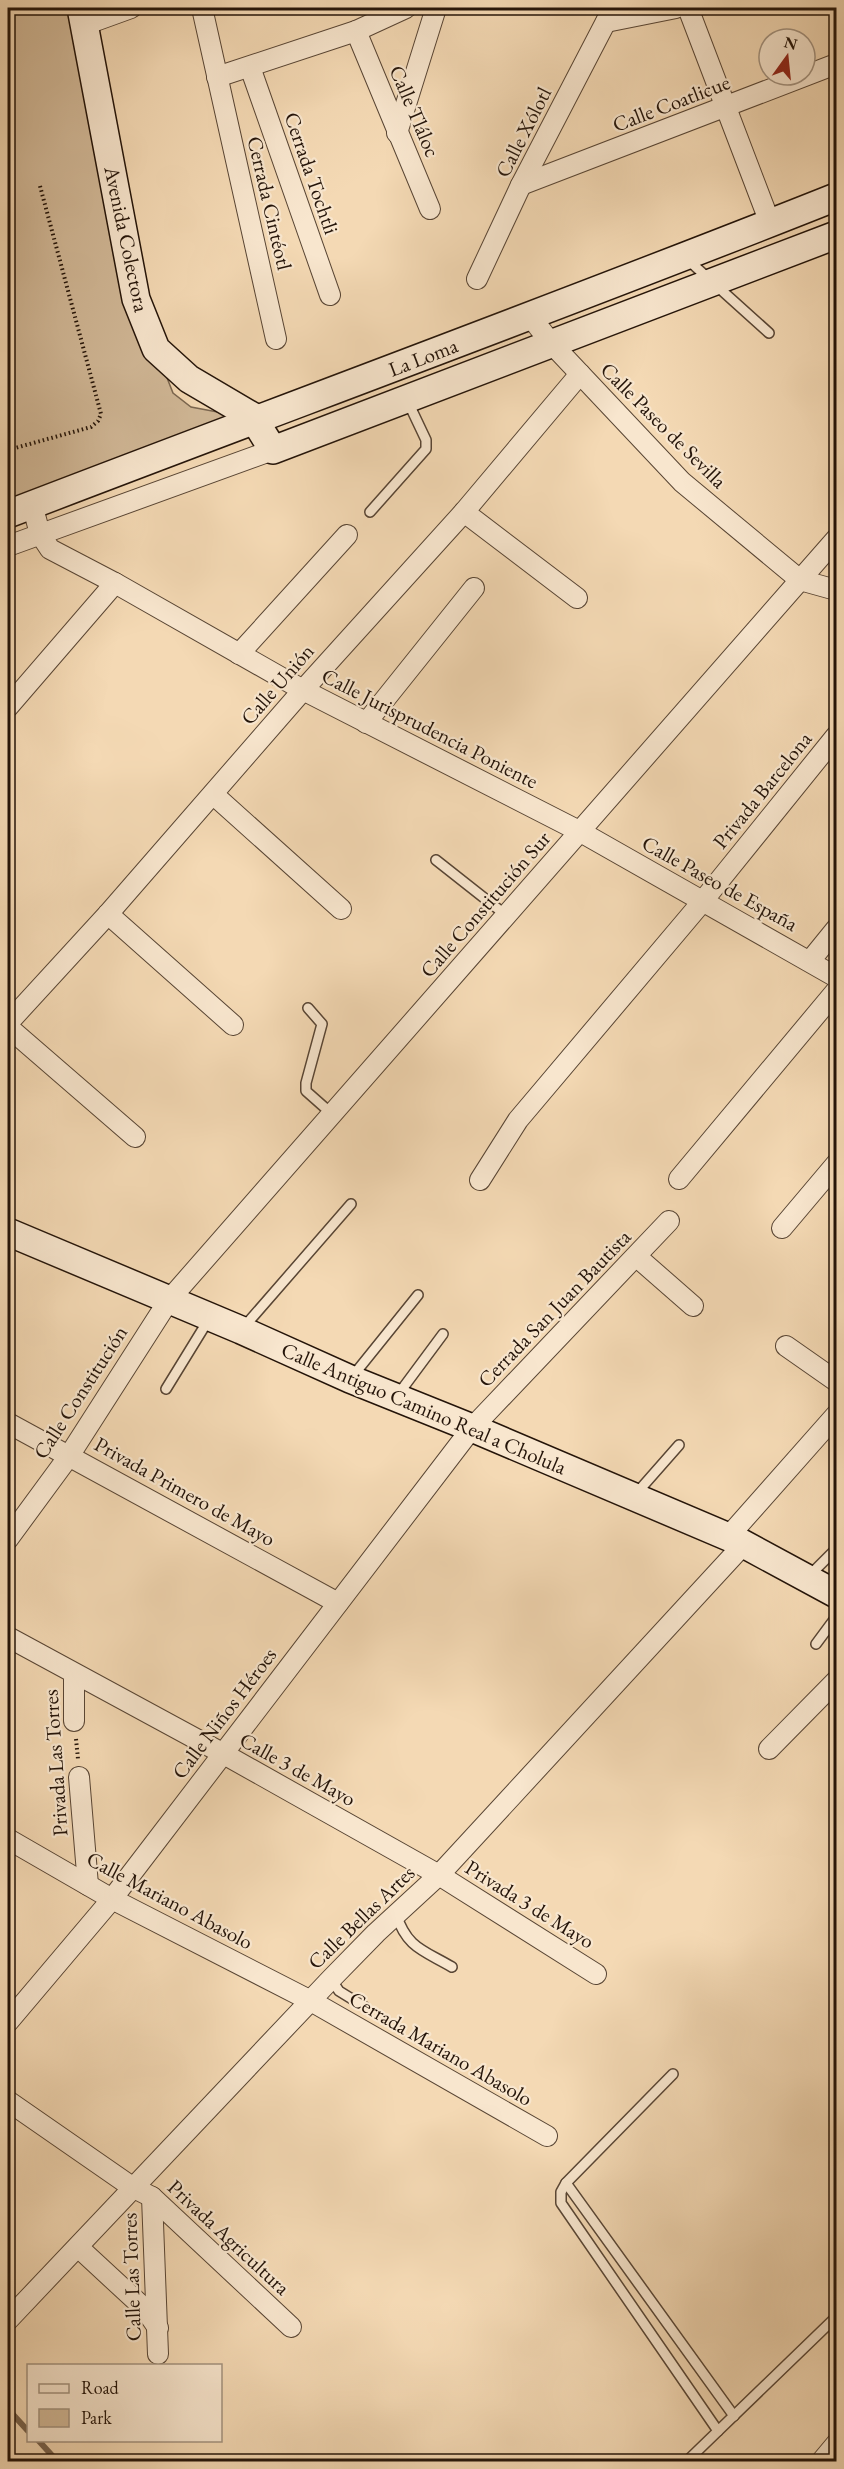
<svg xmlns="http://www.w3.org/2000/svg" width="844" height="2469" viewBox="0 0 844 2469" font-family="'EB Garamond',serif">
	<rect width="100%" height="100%" fill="#f4d9b4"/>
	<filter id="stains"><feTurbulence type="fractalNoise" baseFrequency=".00333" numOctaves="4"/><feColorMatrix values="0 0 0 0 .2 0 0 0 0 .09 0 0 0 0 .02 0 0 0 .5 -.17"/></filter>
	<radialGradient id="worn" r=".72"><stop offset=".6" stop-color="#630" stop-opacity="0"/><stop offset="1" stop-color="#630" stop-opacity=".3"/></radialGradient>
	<!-- green -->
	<path fill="#d1b897" stroke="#7a6650" stroke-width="1.5" d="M8,8H79L136,299L173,393L191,407L255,419L8,514Z"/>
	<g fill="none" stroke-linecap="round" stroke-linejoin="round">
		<!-- stream -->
		<g stroke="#76624d" stroke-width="6">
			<path d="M8,2409L28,2431"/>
			<path d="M38,2440L58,2462"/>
		</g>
		<!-- lane casing -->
		<g stroke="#584534" stroke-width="12">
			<g id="lane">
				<path d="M688,260L769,333"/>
				<path d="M370,512L426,449V440L408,402"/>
				<path d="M436,860L507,916"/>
				<path d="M308,1008L322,1024L306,1083V1091L332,1114"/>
				<path d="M244,1327L351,1204"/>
				<path d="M352,1377L418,1295"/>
				<path d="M166,1389L209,1319"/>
				<path d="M397,1396L443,1334"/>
				<path d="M635,1495L679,1445"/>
				<path d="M808,1577L836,1549"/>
				<path d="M816,1644L836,1617"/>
				<path d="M396,1914C407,1948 423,1950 452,1967"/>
				<path d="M331,1979L339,1991L365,2007"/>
				<path d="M673,2074L566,2183L561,2192V2203L718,2431L836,2317"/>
				<path d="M566,2183L734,2416"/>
				<path d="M686,2462L718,2431"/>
			</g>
		</g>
		<!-- street casing -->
		<g stroke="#584534" stroke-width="22">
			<g id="street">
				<path d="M202,8L276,339"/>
				<path d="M688,8L770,223"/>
				<path d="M606,22L676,8"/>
				<path d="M84,25L131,8"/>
				<path d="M356,31L430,209"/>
				<path d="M250,67L330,295"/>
				<path d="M217,77L356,31L406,8"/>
				<path d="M397,133L436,8"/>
				<path d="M521,185L836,64"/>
				<path d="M477,279L521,185L613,8"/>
				<path d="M530,316L551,343L682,482L800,580L836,590"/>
				<path d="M32,504L40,534L50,549L115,583L303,690L579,831L836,977"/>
				<path d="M464,512L577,598"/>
				<path d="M8,546L273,450"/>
				<path d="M239,654L347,535"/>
				<path d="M8,707L115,583"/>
				<path d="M366,723L474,588"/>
				<path d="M214,795L341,909"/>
				<path d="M108,914L233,1025"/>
				<path d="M810,961L836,929"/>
				<path d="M8,1023L108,914L303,690L464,512L580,374"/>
				<path d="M8,1027L135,1137"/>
				<path d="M679,1179L836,991"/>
				<path d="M480,1180L518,1120L702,902L836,736"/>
				<path d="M782,1228L836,1164"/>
				<path d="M637,1257L693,1306"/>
				<path d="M786,1346L836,1381"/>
				<path d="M8,1423L338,1603"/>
				<path d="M728,1537L836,1415"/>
				<path d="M8,1539L69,1456L169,1300L836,539"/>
				<path d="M8,1637L222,1753L439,1875L596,1974"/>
				<path d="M74,1674V1721"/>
				<path d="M769,1749L836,1681"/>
				<path d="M79,1777L88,1885"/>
				<path d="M8,1839L112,1899L311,2001L547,2136"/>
				<path d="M8,2022L112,1899L472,1428L669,1221"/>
				<path d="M8,2101L132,2187L152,2197L291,2327"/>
				<path d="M152,2197L158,2354"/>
				<path d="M78,2247L145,2309L158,2328"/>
				<path d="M8,2320L331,1979L376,1933L439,1875L744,1544"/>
				<path d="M821,2462L836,2444"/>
			</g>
		</g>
		<!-- secondary casing -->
		<g stroke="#241409" stroke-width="30">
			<g id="secondary">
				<path d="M81,8L136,299L156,349L189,379L252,416L273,450L836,235"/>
				<path d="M8,514C284,408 562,306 836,197"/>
				<path d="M8,1232L241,1330L350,1379L472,1428L738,1541L836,1594"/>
			</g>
		</g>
		<!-- path -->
		<g stroke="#241409" stroke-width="4" stroke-dasharray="1.5 3" stroke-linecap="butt">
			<path d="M8,450L91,427L98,421L101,414L40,186"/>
			<path d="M76,1739L78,1759"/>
		</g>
		<!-- lane -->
		<use href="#lane" stroke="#f8e6ce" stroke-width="9"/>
		<!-- street -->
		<use href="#street" stroke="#f8e6ce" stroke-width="20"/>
		<!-- secondary -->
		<use href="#secondary" stroke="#f8e6ce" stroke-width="27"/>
	</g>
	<g text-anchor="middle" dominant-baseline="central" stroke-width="4.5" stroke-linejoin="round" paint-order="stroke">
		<!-- street labels -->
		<g font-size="21" fill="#241409" stroke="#f8e6ce">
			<text transform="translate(671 103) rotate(-21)">Calle Coatlicue</text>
			<text transform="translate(415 111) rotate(67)">Calle Tláloc</text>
			<text transform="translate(523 132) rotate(-63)">Calle Xólotl</text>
			<text transform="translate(312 173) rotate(71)">Cerrada Tochtli</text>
			<text transform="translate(270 203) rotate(77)">Cerrada Cintéotl</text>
			<text transform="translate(127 239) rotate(78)">Avenida Colectora</text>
			<text transform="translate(423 357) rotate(-21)">La Loma</text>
			<text transform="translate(664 425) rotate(45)">Calle Paseo de Sevilla</text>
			<text transform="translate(277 684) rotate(-49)">Calle Unión</text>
			<text transform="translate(430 728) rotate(27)">Calle Jurisprudencia Poniente</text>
			<text transform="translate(762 790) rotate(-51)">Privada Barcelona</text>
			<text transform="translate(720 883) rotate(29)">Calle Paseo de España</text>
			<text transform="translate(485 904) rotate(-49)">Calle Constitución Sur</text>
			<text transform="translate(554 1308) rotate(-46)">Cerrada San Juan Bautista</text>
			<text transform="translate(80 1392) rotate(-57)">Calle Constitución</text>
			<text transform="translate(424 1408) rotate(23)">Calle Antiguo Camino Real a Cholula</text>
			<text transform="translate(185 1491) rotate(29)">Privada Primero de Mayo</text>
			<text transform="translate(224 1713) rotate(-53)">Calle Niños Héroes</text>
			<text transform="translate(55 1763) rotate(-94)">Privada Las Torres</text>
			<text transform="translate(298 1769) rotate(29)">Calle 3 de Mayo</text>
			<text transform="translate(170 1900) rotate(28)">Calle Mariano Abasolo</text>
			<text transform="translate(530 1904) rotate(32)">Privada 3 de Mayo</text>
			<text transform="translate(361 1917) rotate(-44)">Calle Bellas Artes</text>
			<text transform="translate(441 2048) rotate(30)">Cerrada Mariano Abasolo</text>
			<text transform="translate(229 2237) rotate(43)">Privada Agricultura</text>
			<text transform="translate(131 2277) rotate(-92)">Calle Las Torres</text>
		</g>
	</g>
	<!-- margin -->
	<rect width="844" height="2469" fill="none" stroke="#f4d9b4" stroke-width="30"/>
	<rect x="9" y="9" width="826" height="2451" fill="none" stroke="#241409" stroke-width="3"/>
	<rect x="15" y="15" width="814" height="2439" fill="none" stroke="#241409" stroke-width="1.5"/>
	<!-- legend -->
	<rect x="27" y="2364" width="195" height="78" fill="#f8e6ce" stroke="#a3927f" stroke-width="1.5"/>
	<rect x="39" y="2384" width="30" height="9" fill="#f8e6ce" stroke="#a3927f" stroke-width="1.5"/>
	<text x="81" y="2394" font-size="18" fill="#241409">Road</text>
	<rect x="39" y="2409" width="30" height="18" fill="#d1b897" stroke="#a3927f" stroke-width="1.5"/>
	<text x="81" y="2424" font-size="18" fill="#241409">Park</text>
	<!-- north arrow -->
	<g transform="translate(787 57) rotate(15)"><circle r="28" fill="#f8e6ce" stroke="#a3927f" stroke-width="1.5"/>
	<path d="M0-4.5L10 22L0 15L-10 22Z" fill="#8f2418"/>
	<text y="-9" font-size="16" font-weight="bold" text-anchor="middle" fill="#241409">N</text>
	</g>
	<rect width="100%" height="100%" filter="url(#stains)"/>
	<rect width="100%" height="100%" fill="url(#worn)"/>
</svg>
